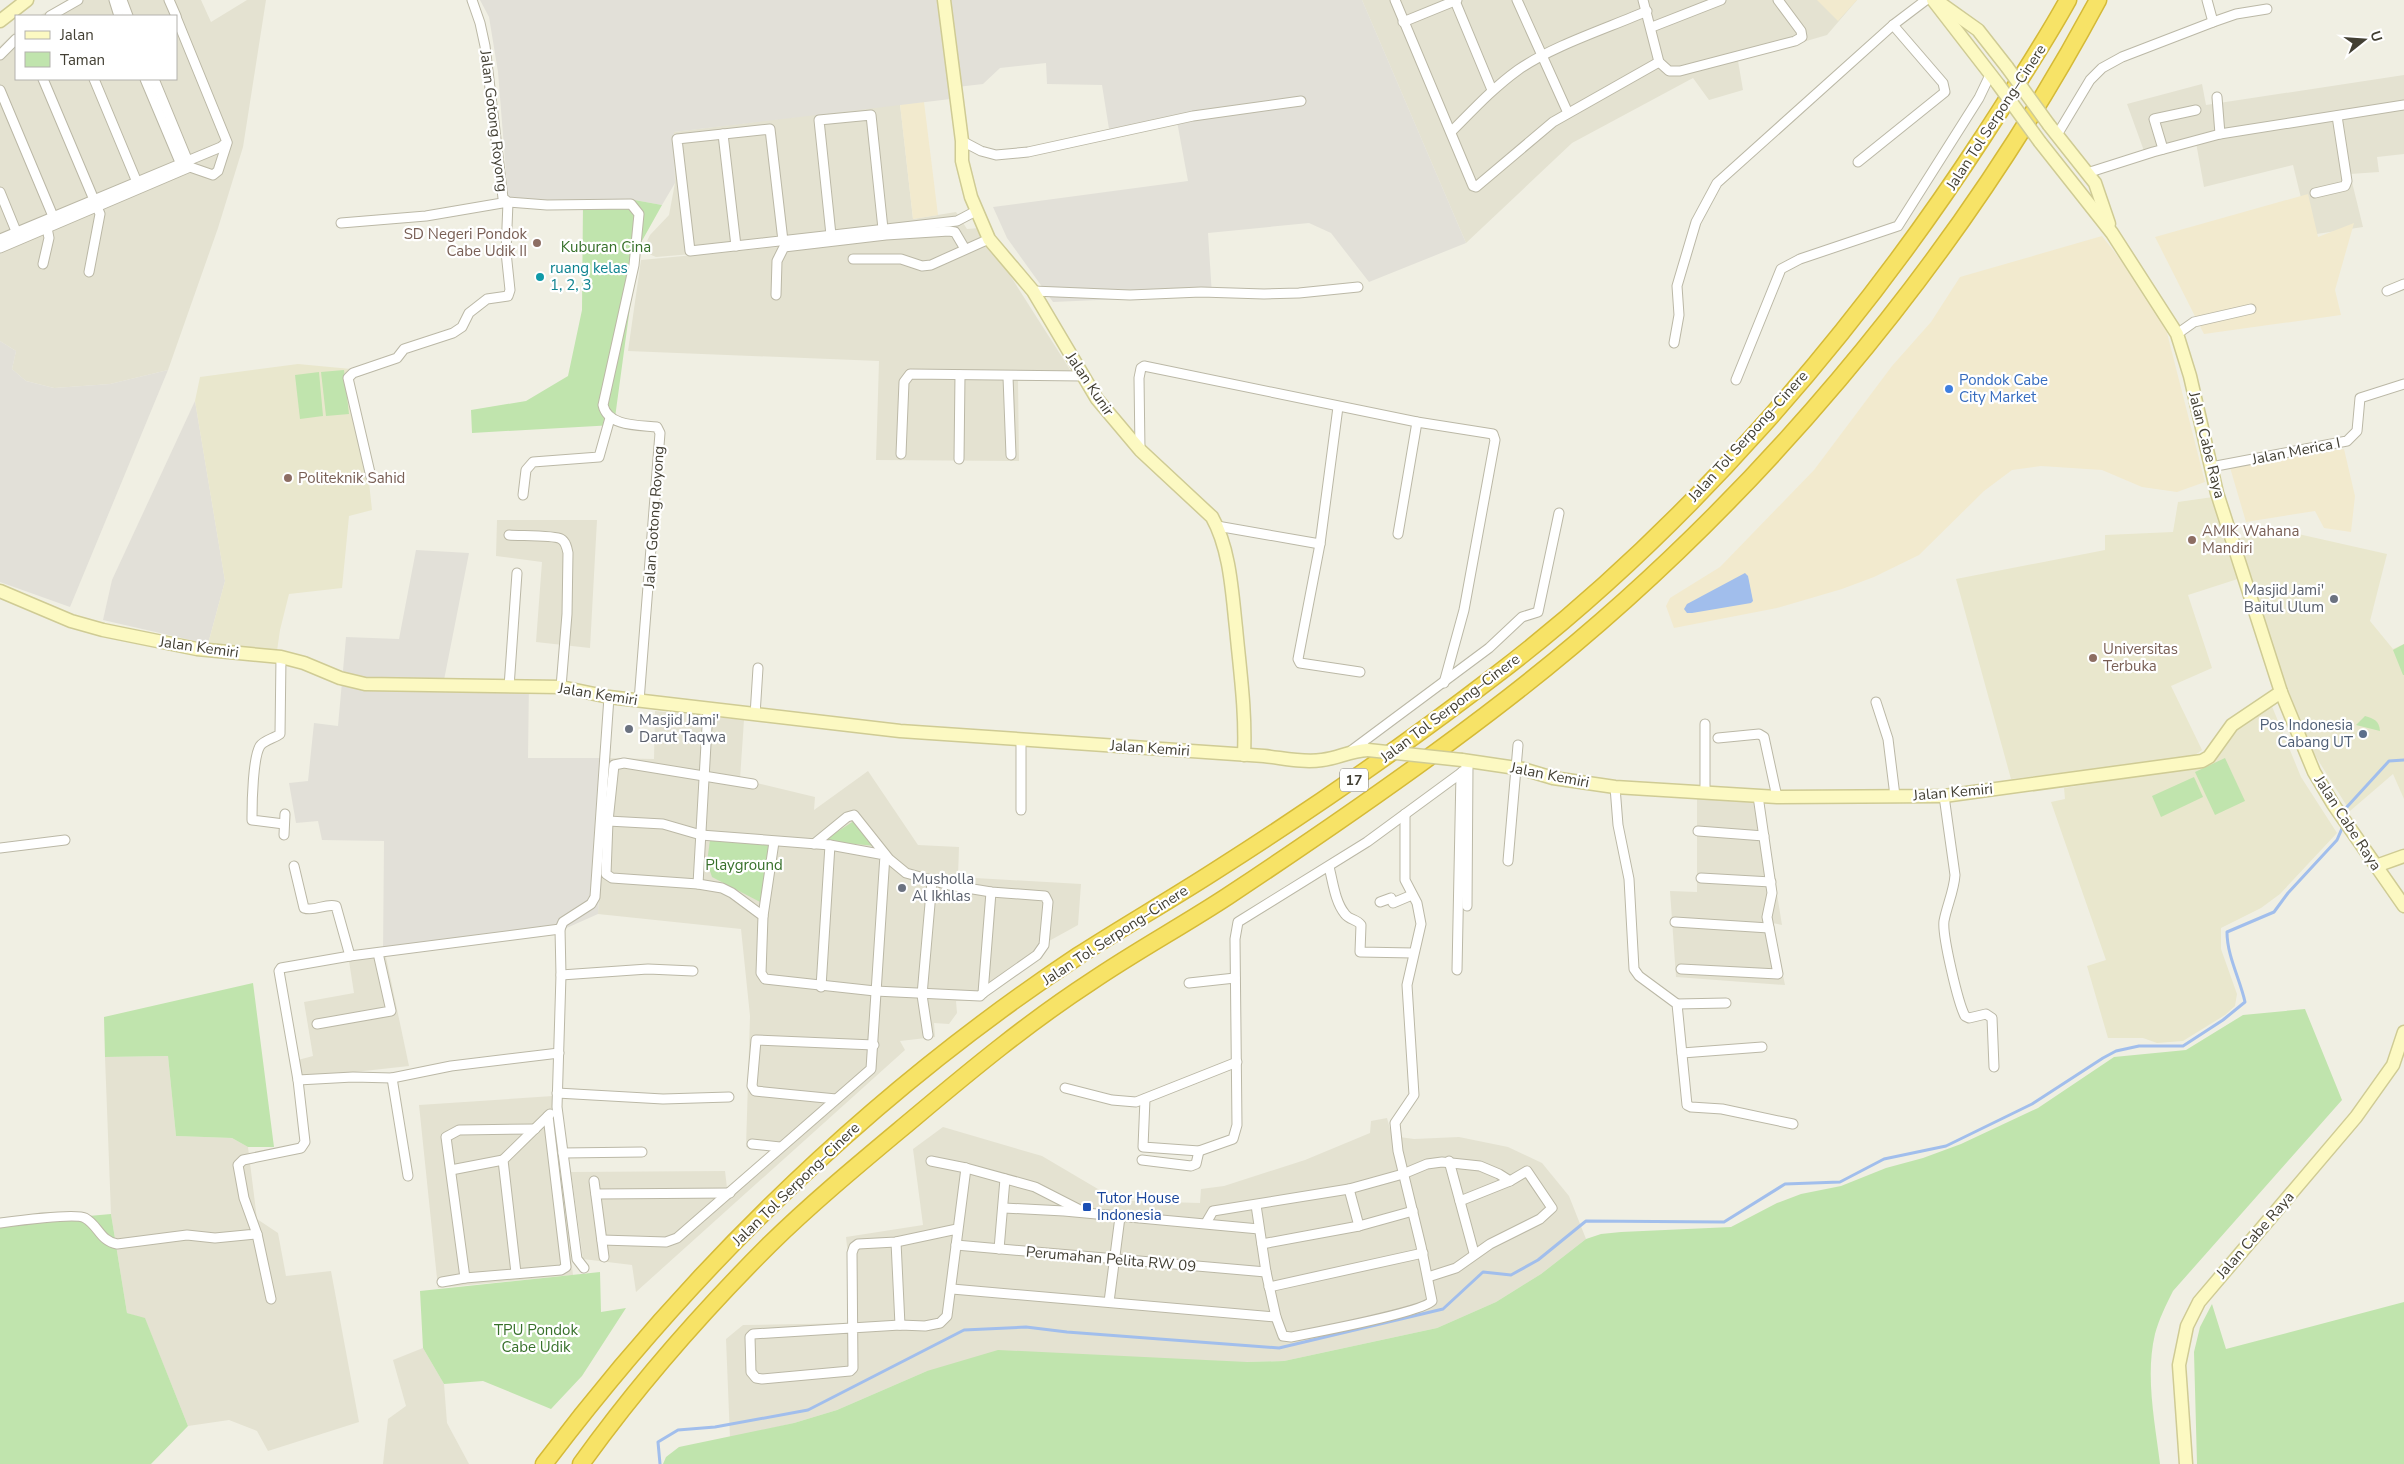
<svg xmlns="http://www.w3.org/2000/svg" width="2404" height="1464" viewBox="0 0 2404 1464" font-family="'Nunito Sans',sans-serif">
	<rect width="100%" height="100%" fill="#f0efe3"/>
	<!-- residential -->
	<g fill="#e4e2d1">
		<path d="M67,0H201L211,22L247,0H266L243,147L218,228L168,370L110,384L54,388L26,381L12,369L16,351L0,341V46L16,31V79H176V16H39Z"/>
		<path d="M1362,0H1857L1827,35L1738,61L1743,90L1709,100L1693,78L1572,143L1466,243Z"/>
		<path d="M2404,75V154L2377,157L2379,172L2350,174L2363,227L2310,235L2293,165L2204,187L2195,137L2144,151L2127,104L2202,84L2206,105Z"/>
		<path d="M900,104L913,219L956,212L967,229L980,228L1069,368L1075,380L1018,381L1019,461L876,460L879,361L628,351L641,260L811,244L656,257L642,251L650,235L669,215L675,183L674,132Z"/>
		<path d="M497,520H597L590,648L536,642L542,562L496,556Z"/>
		<path d="M655,711L744,720L740,779L815,797L814,810L868,771L918,845L959,847L958,877L1081,884L1078,925L1049,941L1045,953L981,1000L956,1001L957,1013L949,1024L934,1023L935,1037L900,1041L905,1050L636,1292L632,1265L583,1259L571,1172L725,1171L727,1188L769,1151L746,1147L750,1016L741,929L598,914L605,758L654,759Z"/>
		<path d="M1697,798L1762,802L1782,925L1772,923L1785,985L1676,977L1670,891L1697,892Z"/>
		<path d="M386,957L409,1066L301,1078L298,1060L313,1056L304,1002L354,993L349,961Z"/>
		<path d="M168,1056L176,1136L232,1138L248,1147L257,1219L278,1233L286,1276L331,1271L359,1422L268,1451L257,1431L229,1420L188,1426L145,1319L127,1313L111,1214L105,1057Z"/>
		<path d="M553,1096L573,1275L438,1288L419,1105Z"/>
		<path d="M1387,1118L1392,1136L1414,1139L1459,1137L1508,1147L1542,1163L1569,1196L1586,1239L1541,1274L1496,1302L1437,1328L1284,1361L927,1371L837,1410L794,1423L730,1438L726,1339L743,1325L855,1323L846,1237L923,1225L913,1149L943,1127L1042,1156L1103,1192L1132,1201L1200,1203L1201,1189L1224,1186L1305,1160L1370,1133L1371,1121Z"/>
		<path d="M423,1348L444,1384L447,1423L469,1464H383L388,1419L406,1406L393,1360Z"/>
	</g>
	<!-- commercial -->
	<g fill="#f2eace">
		<path d="M1817,0H1857L1838,21Z"/>
		<path d="M924,102L938,215L913,219L900,104Z"/>
		<path d="M2308,194L2318,237L2354,223L2335,290L2341,315L2204,334L2155,237Z"/>
		<path d="M2102,236L2123,263L2165,325L2205,482L2177,492L2142,487L2102,470L2041,466L2012,470L1984,491L1919,555L1874,577L1842,589L1777,608L1674,628L1666,606L1670,598L1720,567L1814,470L1892,366L1931,322L1960,277Z"/>
		<path d="M2344,449L2355,496L2351,532L2324,528L2315,511L2246,522L2229,464Z"/>
	</g>
	<!-- industrial -->
	<g fill="#e2e0d8">
		<path d="M480,0H1362L1466,243L1369,282L1331,233L1309,223L1208,233L1212,295L1053,302L1007,238L993,207L1188,181L1176,116L1109,129L1102,85L1047,84L1046,63L1000,68L983,84L957,87L959,98L674,132L675,183L662,205L629,199L551,205L508,198L498,72L489,17Z"/>
		<path d="M0,341L16,351L12,369L26,381L54,388L110,384L168,370L70,607L0,582Z"/>
		<path d="M195,401L225,581L208,644L103,620L112,580Z"/>
		<path d="M416,550L469,553L444,680L529,681L528,758H605L598,914L553,934L383,955L384,841L322,840L318,821L296,823L289,783L308,781L314,723L338,726L346,637L399,639Z"/>
	</g>
	<!-- education -->
	<g fill="#e9e7cd">
		<path d="M298,364L351,369L365,446L372,510L349,516L342,588L289,594L280,630L277,651L208,644L225,581L195,401L200,377Z"/>
		<path d="M2213,497L2226,542L2276,529L2387,554L2370,621L2393,649L2404,644V799L2393,774L2350,811L2311,749L2279,666L2247,576L2188,595L2212,668L2171,686L2202,750L2198,753L2191,757L2174,760L2011,779L1956,579L2105,550V535L2173,532L2178,502Z"/>
		<path d="M2271,704L2301,777L2337,833L2280,894L2261,908L2221,928V949L2237,994L2235,1006L2225,1015L2183,1041L2157,1043L2143,1038H2108L2087,966L2106,960L2051,802L2065,799L2064,788L2201,767L2236,728Z"/>
	</g>
	<!-- green -->
	<g fill="#c0e4ad">
		<path d="M629,199L662,205L638,248L614,425L472,433L471,410L526,401L568,376L582,310L583,203Z"/>
		<path d="M344,370L349,414L326,416L321,372Z"/>
		<path d="M319,372L323,416L300,419L295,375Z"/>
		<path d="M2404,644V675H2403L2393,650Z"/>
		<path d="M2365,716C2374,719 2379,720 2380,731L2356,725Z"/>
		<path d="M2225,758L2245,801L2215,815L2195,772Z"/>
		<path d="M2194,777L2203,797L2161,817L2152,796Z"/>
		<path d="M857,819L876,846L823,841Z"/>
		<path d="M710,840L771,844L762,903L712,877L707,862Z"/>
		<path d="M253,983L274,1147H248L232,1138L176,1136L168,1056L105,1057L104,1017Z"/>
		<path d="M2305,1009L2342,1100L2173,1291C2166,1305 2159,1319 2155,1334C2145,1376 2155,1422 2160,1464H663L666,1457L679,1447L794,1423L837,1410L927,1371L998,1350L1247,1362L1284,1361L1437,1328L1496,1302L1541,1274L1586,1239L1601,1234L1621,1232L1731,1227L1777,1203L1801,1194L1841,1186L1886,1168L1923,1158L1961,1144L2038,1108L2114,1057L2186,1050L2243,1015Z"/>
		<path d="M111,1214L127,1313L145,1318L188,1426L151,1464H0V1224Z"/>
		<path d="M600,1272L601,1312L626,1308L582,1376L551,1409L483,1381L444,1384L423,1348L420,1291Z"/>
		<path d="M2404,1302V1464H2197L2194,1352L2200,1327L2212,1304L2226,1349Z"/>
	</g>
	<!-- water -->
	<path fill="#a1beec" d="M1745,573L1748,576L1753,601L1751,603L1692,613H1687L1684,609L1687,604Z"/>
	<g fill="none" stroke-linecap="round" stroke-linejoin="round">
		<!-- stream -->
		<g stroke="#a1beec" stroke-width="3">
			<path d="M2345,815L2346,808L2389,761L2404,760"/>
			<path d="M660,1464L658,1442L678,1430L715,1427L808,1410L964,1330L1026,1327L1067,1332L1279,1348L1443,1309L1483,1272L1511,1275L1538,1260L1586,1221L1724,1222L1785,1184L1840,1182L1884,1159L1946,1146L2032,1104L2103,1058L2116,1051L2139,1046H2183L2223,1020L2245,1002C2240,979 2227,956 2227,932L2274,912L2288,893L2337,840L2343,826"/>
		</g>
		<!-- street casing -->
		<g stroke="#bbb8a6" stroke-width="11">
			<g id="street">
				<path d="M114,0L119,16"/>
				<path d="M122,0L128,16"/>
				<path d="M169,0L176,16"/>
				<path d="M472,0L480,23L485,46L503,198L508,202L547,205L631,204L639,214L634,265L603,405C608,427 639,425 657,427L660,433L639,701"/>
				<path d="M1395,0L1473,186L1476,187L1553,122L1659,62"/>
				<path d="M1517,0L1568,113"/>
				<path d="M1643,0L1659,62L1669,71H1680L1795,41L1802,37L1801,31L1778,0"/>
				<path d="M2207,0L2213,22"/>
				<path d="M1455,1L1492,90"/>
				<path d="M50,16L78,0"/>
				<path d="M1403,22L1457,0"/>
				<path d="M1652,27L1721,0"/>
				<path d="M0,55L16,39"/>
				<path d="M43,79L100,214L89,272"/>
				<path d="M94,79L139,187"/>
				<path d="M145,79L182,167"/>
				<path d="M154,79L189,164"/>
				<path d="M0,90L55,221"/>
				<path d="M2217,97L2220,134"/>
				<path d="M1451,132C1473,110 1493,88 1518,70C1552,46 1608,28 1647,11"/>
				<path d="M723,134L736,246"/>
				<path d="M2057,135L2090,80L2102,68L2122,57L2213,22L2236,14L2267,9"/>
				<path d="M962,141L981,151L996,155L1028,152L1193,116L1301,101"/>
				<path d="M2163,149L2154,119L2196,110"/>
				<path d="M1858,162L1945,92L1943,83L1893,25"/>
				<path d="M2087,173L2153,152L2220,134L2404,105"/>
				<path d="M0,192L18,236"/>
				<path d="M2315,193L2345,186L2347,181L2337,116"/>
				<path d="M341,223L426,216L508,202L506,252L510,290L508,296L487,299L469,313L462,327L453,333L404,349L397,358L353,373L348,378L371,477"/>
				<path d="M831,235L819,120L871,115L883,229"/>
				<path d="M0,239L221,147L227,142L176,17"/>
				<path d="M783,241L770,129L677,139L690,251L957,221L976,211"/>
				<path d="M0,248L190,167L213,175L218,171L227,143"/>
				<path d="M853,259H901L922,266L931,265L989,239"/>
				<path d="M43,264L49,238L47,228"/>
				<path d="M1033,291L1130,295L1201,292L1264,294L1299,293L1358,287"/>
				<path d="M2387,291L2404,284"/>
				<path d="M776,295L777,261L784,247L886,235L949,231L955,232L965,249"/>
				<path d="M2177,334L2194,322L2251,309"/>
				<path d="M1674,343L1679,315L1677,286L1696,222L1717,183L1893,25L1926,0"/>
				<path d="M1008,377L1011,455"/>
				<path d="M1736,380L1781,269L1800,259L1898,226L1979,98L1990,75"/>
				<path d="M1338,407L1320,544L1298,659L1300,663L1360,672"/>
				<path d="M1140,450L1139,378L1141,368L1144,366L1417,422L1493,434L1495,440L1464,610L1444,683"/>
				<path d="M901,454L904,382L910,374L1083,376"/>
				<path d="M959,459L960,375"/>
				<path d="M2211,467L2347,441L2357,431L2360,398L2404,384"/>
				<path d="M523,495L526,470L533,462L599,457L610,418"/>
				<path d="M1217,526L1320,544"/>
				<path d="M1398,534L1417,422"/>
				<path d="M509,535C519,536 554,535 561,539C566,542 567,548 568,553L567,614L561,687"/>
				<path d="M281,657L280,734C275,738 264,740 260,746C253,757 252,802 252,817V820L284,824"/>
				<path d="M509,687L517,573"/>
				<path d="M1876,702L1888,739L1895,796"/>
				<path d="M755,715L758,668"/>
				<path d="M1705,724V793"/>
				<path d="M1718,738L1759,734L1764,737L1777,797"/>
				<path d="M1021,740V810"/>
				<path d="M1352,750L1489,648L1522,617L1538,612L1559,513"/>
				<path d="M753,784L624,763L614,765L608,821L606,874L612,878L698,884L722,888L732,893L763,916L761,973L765,979L875,991L980,996L983,993L991,892"/>
				<path d="M1615,787L1618,825L1629,879L1634,969L1639,976L1677,1004L1687,1105L1691,1107L1722,1109L1793,1124"/>
				<path d="M1944,796L1955,875C1954,891 1947,905 1944,921C1942,935 1958,1003 1965,1016L1969,1018L1986,1014L1992,1018L1994,1067"/>
				<path d="M1698,831L1764,836"/>
				<path d="M284,835L285,814"/>
				<path d="M814,844L847,817L854,815L889,859L906,873L949,885L991,892L1045,896L1048,902L1044,945L1037,955L983,993"/>
				<path d="M0,848L65,840"/>
				<path d="M1508,861L1518,745"/>
				<path d="M294,866L304,908C315,912 325,903 336,906L350,956"/>
				<path d="M1329,867C1333,882 1335,902 1345,914C1349,920 1357,919 1361,925L1360,952L1413,953"/>
				<path d="M1701,878L1771,882"/>
				<path d="M698,884L708,709"/>
				<path d="M1380,902L1391,898L1393,903L1412,895"/>
				<path d="M1467,906L1468,765"/>
				<path d="M763,916L774,842"/>
				<path d="M1675,922L1769,928"/>
				<path d="M1681,969L1778,974L1767,917L1772,893L1758,796"/>
				<path d="M1457,970L1461,773"/>
				<path d="M561,975L648,969L693,971"/>
				<path d="M1189,983L1235,978"/>
				<path d="M821,987L830,845"/>
				<path d="M1677,1004L1726,1003"/>
				<path d="M317,1024L391,1011L378,953"/>
				<path d="M928,1035L922,995L932,881"/>
				<path d="M1682,1053L1762,1047"/>
				<path d="M392,1078L408,1176"/>
				<path d="M298,1080L353,1077L392,1078L451,1066L559,1053"/>
				<path d="M1065,1088L1112,1100L1136,1102L1237,1062"/>
				<path d="M557,1093L663,1099L729,1097"/>
				<path d="M836,1099L755,1091L752,1086L756,1040L874,1045"/>
				<path d="M1145,1099L1143,1147L1199,1151L1233,1139L1237,1125L1235,939L1238,922L1367,842L1461,773L1471,762"/>
				<path d="M752,1144L780,1147"/>
				<path d="M563,1153L642,1152"/>
				<path d="M1142,1160L1191,1166L1196,1164L1199,1151"/>
				<path d="M931,1161L966,1168L1035,1187L1080,1210"/>
				<path d="M1449,1161L1474,1253"/>
				<path d="M451,1170L503,1160"/>
				<path d="M594,1181L604,1257"/>
				<path d="M1349,1189L1359,1226"/>
				<path d="M596,1194L730,1193"/>
				<path d="M1256,1205L1266,1272L1276,1317L1283,1336L1291,1337C1312,1333 1423,1312 1432,1301L1421,1246L1398,1151L1395,1123L1414,1095L1407,985L1421,924L1417,903L1405,880V814"/>
				<path d="M1004,1208L1064,1211L1259,1229"/>
				<path d="M0,1223C15,1221 76,1213 85,1218C99,1226 100,1241 117,1244L187,1235L215,1238L257,1234L244,1198L238,1165L243,1160L301,1148L305,1142L298,1080L279,971L281,968L350,956L560,929"/>
				<path d="M1206,1223L1213,1211L1349,1189L1403,1174L1427,1164L1442,1162L1480,1166L1499,1174L1510,1181"/>
				<path d="M957,1229L896,1242L858,1244L854,1247L852,1253L853,1368L850,1371L762,1379L756,1378L751,1372L750,1337L753,1334L900,1325L925,1326L940,1323L947,1316L966,1168"/>
				<path d="M257,1234L271,1299"/>
				<path d="M602,1240L666,1242L677,1238L871,1069L885,855L830,845L701,835L663,824L608,821"/>
				<path d="M896,1242L900,1325"/>
				<path d="M1262,1244L1359,1226L1413,1211"/>
				<path d="M956,1245L1266,1272"/>
				<path d="M999,1249L1005,1179"/>
				<path d="M584,1268L577,1259L557,1107L561,975L560,929L563,922L591,904L595,897L609,697"/>
				<path d="M516,1273L503,1160L550,1114"/>
				<path d="M1428,1277L1456,1268L1490,1244L1540,1219L1552,1208L1527,1171L1510,1181L1460,1201"/>
				<path d="M465,1278L446,1137L459,1130L535,1129"/>
				<path d="M442,1282L465,1278L561,1270L566,1267L548,1116"/>
				<path d="M1269,1287L1423,1253"/>
				<path d="M952,1289L1276,1317"/>
				<path d="M1109,1302L1120,1217"/>
			</g>
		</g>
		<!-- secondary casing -->
		<g stroke="#cfcb94" stroke-width="15">
			<g id="secondary">
				<path d="M944,0L962,141V161L971,197L989,239L1033,291L1097,399L1140,450L1212,517C1230,549 1232,592 1236,628C1240,671 1246,712 1244,755"/>
				<path d="M1933,0L1998,84"/>
				<path d="M1940,3L1978,30L2007,67"/>
				<path d="M0,21L27,0"/>
				<path d="M2049,125L2095,183L2109,224"/>
				<path d="M2040,142L2112,233L2177,334L2190,376L2217,493L2281,692L2314,772L2333,804L2404,906"/>
				<path d="M0,591L71,621L103,630L197,649L281,657L304,663L340,678L365,684L561,687L609,697L900,731L1264,756C1283,758 1303,763 1322,760C1339,758 1349,751 1368,750"/>
				<path d="M1462,760L1523,769L1553,778L1615,787L1777,797L1944,796L2202,761L2209,757L2232,725L2281,692"/>
				<path d="M2376,866L2404,856"/>
				<path d="M2186,1464L2179,1365L2187,1326L2199,1302L2356,1117L2393,1065L2404,1032"/>
			</g>
		</g>
		<!-- highway casing -->
		<g stroke="#d5ba38" stroke-width="19">
			<g id="highway">
				<path d="M544,1464C693,1267 872,1093 1078,956C1123,927 1170,900 1215,871C1311,810 1405,745 1496,675C1685,531 1854,335 1983,137C2012,92 2042,47 2068,0"/>
				<path d="M581,1464C637,1386 701,1313 769,1245C815,1200 865,1159 914,1118C971,1070 1029,1022 1092,981C1136,951 1184,925 1228,896C1323,833 1418,768 1508,698C1747,513 1955,266 2098,0"/>
			</g>
		</g>
		<!-- street -->
		<use href="#street" stroke="#fff" stroke-width="9"/>
		<!-- secondary -->
		<use href="#secondary" stroke="#fcf9c2" stroke-width="12"/>
		<!-- highway -->
		<use href="#highway" stroke="#f7e367" stroke-width="16"/>
		<!-- secondary-bridge casing -->
		<g stroke="#cfcb94" stroke-width="15" stroke-linecap="butt">
			<g id="secondary-bridge">
				<path d="M2007,67L2049,125"/>
				<path d="M1998,84L2040,142"/>
				<path d="M1368,750L1462,760"/>
			</g>
		</g>
		<!-- secondary-bridge -->
		<use href="#secondary-bridge" stroke="#fcf9c2" stroke-width="12"/>
	</g>
	<!-- markers -->
	<g fill="#8d6e63" stroke="#fff" stroke-width="2">
		<circle cx="537" cy="243" r="5"/>
		<circle cx="288" cy="478" r="5"/>
		<circle cx="2192" cy="540" r="5"/>
		<circle cx="2093" cy="658" r="5"/>
	</g>
	<circle fill="#0f9aa8" stroke="#fff" stroke-width="2" cx="540" cy="277" r="5"/>
	<circle fill="#3f7fe0" stroke="#fff" stroke-width="2" cx="1949" cy="389" r="5"/>
	<g fill="#6b7280" stroke="#fff" stroke-width="2">
		<circle cx="2334" cy="599" r="5"/>
		<circle cx="629" cy="729" r="5"/>
		<circle cx="902" cy="888" r="5"/>
	</g>
	<circle fill="#5c6f8a" stroke="#fff" stroke-width="2" cx="2363" cy="734" r="5"/>
	<rect fill="#1a4fb4" stroke="#fff" stroke-width="2" x="1082" y="1202" width="10" height="10" rx="2.5"/>
	<g text-anchor="middle" dominant-baseline="central" stroke-width="4.5" stroke-linejoin="round" paint-order="stroke">
		<!-- shield labels -->
		<rect fill="#fff" stroke="#7b7970" stroke-width="1" x="1340" y="768.5" width="28" height="23" rx="4"/>
		<g font-size="14" font-weight="bold" fill="#423f33">
			<text x="1354" y="780">17</text>
		</g>
		<!-- street labels -->
		<g font-size="15" fill="#423f33" stroke="#fff">
			<text transform="translate(1996 117) rotate(-57)">Jalan Tol Serpong–Cinere</text>
			<text transform="translate(494 121) rotate(83)">Jalan Gotong Royong</text>
			<text transform="translate(1090 384) rotate(56)">Jalan Kunir</text>
			<text transform="translate(1748 436) rotate(-48)">Jalan Tol Serpong–Cinere</text>
			<text transform="translate(2207 445) rotate(76)">Jalan Cabe Raya</text>
			<text transform="translate(2296 451) rotate(-11)">Jalan Merica I</text>
			<text transform="translate(654 517) rotate(-86)">Jalan Gotong Royong</text>
			<text transform="translate(199 647) rotate(8)">Jalan Kemiri</text>
			<text transform="translate(598 694) rotate(9)">Jalan Kemiri</text>
			<text transform="translate(1450 708) rotate(-37)">Jalan Tol Serpong–Cinere</text>
			<text transform="translate(1150 748) rotate(4)">Jalan Kemiri</text>
			<text transform="translate(1550 775) rotate(11)">Jalan Kemiri</text>
			<text transform="translate(1953 792) rotate(-5)">Jalan Kemiri</text>
			<text transform="translate(2348 823) rotate(57)">Jalan Cabe Raya</text>
			<text transform="translate(1115 935) rotate(-33)">Jalan Tol Serpong–Cinere</text>
			<text transform="translate(796 1184) rotate(-44)">Jalan Tol Serpong–Cinere</text>
			<text transform="translate(2255 1235) rotate(-49)">Jalan Cabe Raya</text>
			<text transform="translate(1111 1259) rotate(5)">Perumahan Pelita RW 09</text>
		</g>
		<!-- education labels -->
		<g font-size="15" fill="#785e54" stroke="#fff" text-anchor="start">
			<text x="527" y="234" text-anchor="end">SD Negeri Pondok<tspan x="527" dy="17">Cabe Udik II</tspan></text>
			<text x="298" y="478">Politeknik Sahid</text>
			<text x="2202" y="531">AMIK Wahana<tspan x="2202" dy="17">Mandiri</tspan></text>
			<text x="2103" y="649">Universitas<tspan x="2103" dy="17">Terbuka</tspan></text>
		</g>
		<!-- park labels -->
		<g font-size="15" fill="#37702a" stroke="#fff">
			<text x="606" y="247">Kuburan Cina</text>
			<text x="744" y="865">Playground</text>
			<text x="536" y="1330">TPU Pondok<tspan x="536" dy="17">Cabe Udik</tspan></text>
		</g>
		<!-- culture labels -->
		<g font-size="15" fill="#0d838f" stroke="#fff" text-anchor="start">
			<text x="550" y="268">ruang kelas<tspan x="550" dy="17">1, 2, 3</tspan></text>
		</g>
		<!-- shop labels -->
		<g font-size="15" fill="#366cbe" stroke="#fff" text-anchor="start">
			<text x="1959" y="380">Pondok Cabe<tspan x="1959" dy="17">City Market</tspan></text>
		</g>
		<!-- worship labels -->
		<g font-size="15" fill="#5b616d" stroke="#fff" text-anchor="start">
			<text x="2324" y="590" text-anchor="end">Masjid Jami'<tspan x="2324" dy="17">Baitul Ulum</tspan></text>
			<text x="639" y="720">Masjid Jami'<tspan x="639" dy="17">Darut Taqwa</tspan></text>
			<text x="912" y="879">Musholla<tspan x="912" dy="17">Al Ikhlas</tspan></text>
		</g>
		<!-- service labels -->
		<g font-size="15" fill="#4e5e75" stroke="#fff" text-anchor="end">
			<text x="2353" y="725">Pos Indonesia<tspan x="2353" dy="17">Cabang UT</tspan></text>
		</g>
		<!-- transit labels -->
		<g font-size="15" fill="#164399" stroke="#fff" text-anchor="start">
			<text x="1097" y="1198">Tutor House<tspan x="1097" dy="17">Indonesia</tspan></text>
		</g>
	</g>
	<!-- legend -->
	<rect x="15" y="15" width="162" height="65" fill="#ffffff" stroke="#b3b2ad"/>
	<rect x="25" y="31" width="25" height="8" fill="#fcf9c2" stroke="#b3b2ad"/>
	<text x="60" y="40" font-size="15" fill="#423f33">Jalan</text>
	<rect x="25" y="52" width="25" height="15" fill="#c0e4ad" stroke="#b3b2ad"/>
	<text x="60" y="65" font-size="15" fill="#423f33">Taman</text>
	<!-- north arrow -->
	<g transform="translate(2364 40) rotate(73)" stroke="#ffffff" stroke-width="4" paint-order="stroke">
	<path d="M0-4L9 19L0 12L-9 19Z" fill="#423f33"/>
	<text y="-8" font-size="14" font-weight="bold" text-anchor="middle" fill="#423f33">U</text>
	</g>
</svg>
